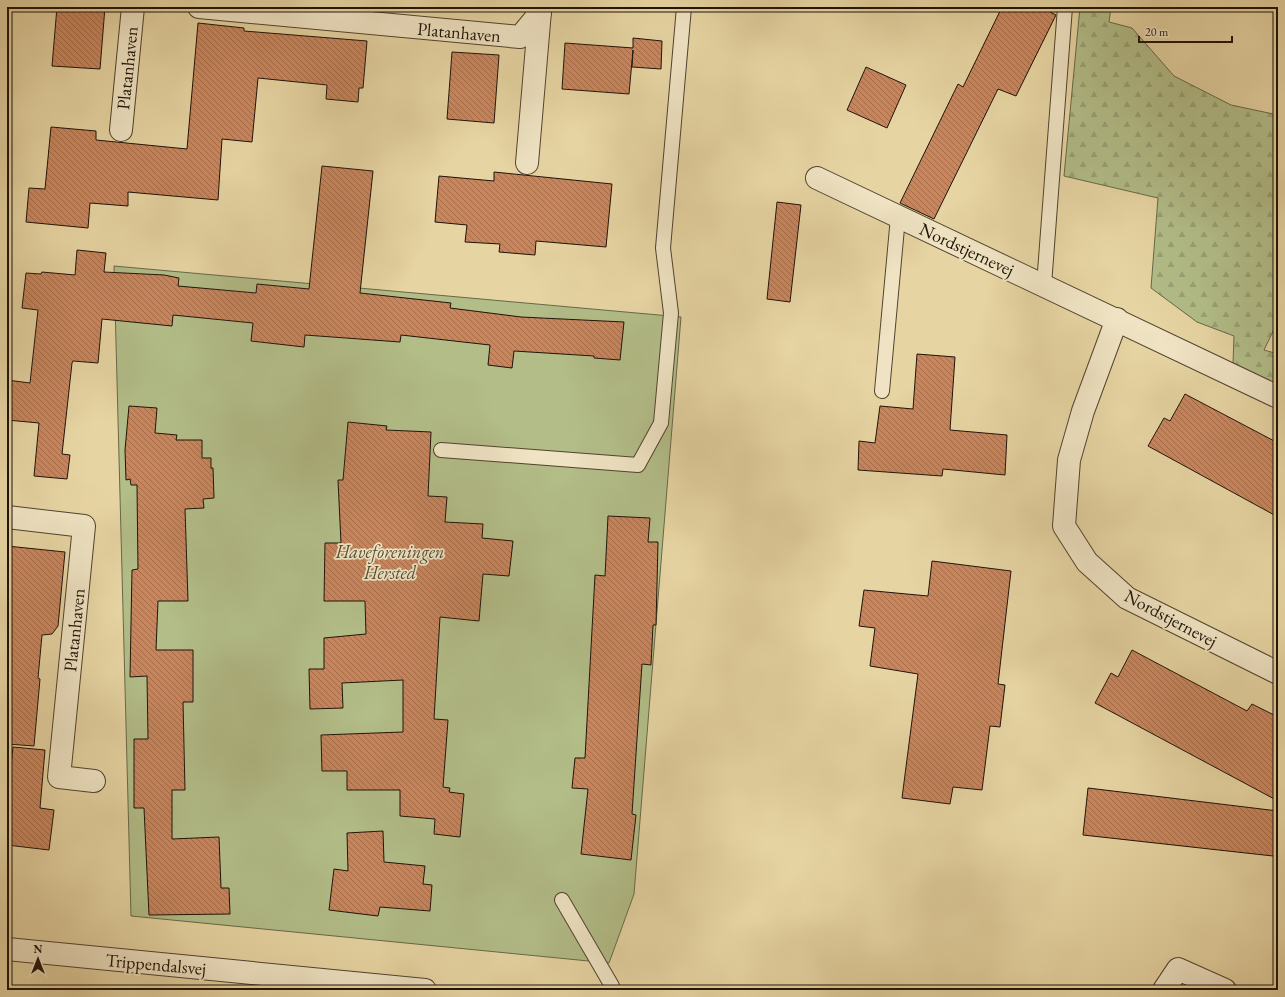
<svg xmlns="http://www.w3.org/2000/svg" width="1285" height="997" viewBox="0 0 1285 997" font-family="'EB Garamond',serif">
	<defs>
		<pattern id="forest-firs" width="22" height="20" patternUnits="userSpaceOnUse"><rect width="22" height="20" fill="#b2bd88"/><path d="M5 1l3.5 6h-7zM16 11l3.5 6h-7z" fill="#99a274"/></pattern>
		<pattern id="building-back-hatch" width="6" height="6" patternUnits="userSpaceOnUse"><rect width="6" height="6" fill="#c9865d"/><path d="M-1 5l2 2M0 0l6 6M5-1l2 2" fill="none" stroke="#a36c4b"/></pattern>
	</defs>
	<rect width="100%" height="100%" fill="#e6d4a2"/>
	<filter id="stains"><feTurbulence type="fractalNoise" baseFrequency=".005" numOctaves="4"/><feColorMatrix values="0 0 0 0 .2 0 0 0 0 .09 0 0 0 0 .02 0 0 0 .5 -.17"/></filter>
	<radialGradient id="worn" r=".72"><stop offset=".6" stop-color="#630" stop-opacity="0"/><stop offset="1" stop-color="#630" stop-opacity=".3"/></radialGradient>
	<!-- forest -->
	<path fill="url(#forest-firs)" stroke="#686848" d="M1080,7H1111L1109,22L1132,28L1174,76L1231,105L1278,115V321L1264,350L1278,354V385L1233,363L1234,336L1197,322L1151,288L1158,198L1064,176Z"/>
	<!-- garden -->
	<path fill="#b2bd88" stroke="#686848" d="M114,266L681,317L634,894L609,963L131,916Z"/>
	<!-- building -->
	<g fill="url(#building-back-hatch)" stroke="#1f1308">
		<path d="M57,7H105L100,69L52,66Z"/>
		<path d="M1002,7H1041L1056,15L1016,96L998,89L934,219L900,203L958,84L963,87Z"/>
		<path d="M198,23L244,28V31L367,41L363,88H359L358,102L326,99L327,85L258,78L252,142L222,139L218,200L128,192V206L90,203L88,228L26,222L29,188L45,189L51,127L96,131V140L187,149Z"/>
		<path d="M633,38L662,41L661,69L632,67L633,50L629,94L562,89L565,43L633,48Z"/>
		<path d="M452,52L499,55L494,123L447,119Z"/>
		<path d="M866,67L906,85L887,128L847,110Z"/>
		<path d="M322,166L373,171L360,293L451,303L450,308L521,317L624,322L620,360L594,358V356L514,351L512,368L488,365L490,345L401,335L400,342L305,335L304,347L251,341L253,323L173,315L172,326L102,319L98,363L73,361L72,363L62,454L70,455L67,479L34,476L39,423L7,420V380L30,383L38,310L22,308L26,273L41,274L42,272L75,275L77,250L106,253L104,272L164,275L179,278L178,286L256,293L257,284L309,289Z"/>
		<path d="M494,172L612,184L606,247L536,241L535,255L499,252L500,244L465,242L467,225L435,222L439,176L494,181Z"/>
		<path d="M777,202L801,205L790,302L767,299Z"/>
		<path d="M917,354L955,357L950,430L1007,435L1005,475L943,469L942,476L858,470L859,441L875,443L880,406L913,409Z"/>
		<path d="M1185,394L1278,443V517L1148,446L1164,418L1170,421Z"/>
		<path d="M129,406L157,408L155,433L177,435L176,440H202V458H211V468H213L214,498L203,499L204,508L185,509L188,601H158L156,650H193V702H183L185,790H172V839L219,837L221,888H229L230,914L149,915L144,808H134V739H148L147,676L130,677L132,570L138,569L137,485H131L130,479L126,480L125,450Z"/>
		<path d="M348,422L387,426L386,430L431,432L428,496L447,497L445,522L483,524L482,538L513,541L509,576L483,574L479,621L440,617L434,719L448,720L443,787L450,788L449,792L464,794L460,837L434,834L435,819L400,816V790H347V771H322L321,735L403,732V680L342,683L343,708L310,709L309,669H324V638L366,634L365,601H324L325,543H341L338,480H343Z"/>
		<path d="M608,516L650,518L648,542H658L656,625H653L651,665L642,664L632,814L636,815L631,860L581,854L588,789L572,788L575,758H585L595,575L605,576Z"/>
		<path d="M7,546L65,552L58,626L52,634L42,635L38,678L40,679L34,746L7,744Z"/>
		<path d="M932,561L1011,571L998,684L1005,685L1000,727L990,726L982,790L953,787L950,804L902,798L918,674L870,666L875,628L859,626L864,590L928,596Z"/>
		<path d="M1132,650L1247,711L1252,704L1278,717V801L1095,703L1111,673L1118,677Z"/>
		<path d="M13,747L45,750L40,808L54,810L49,850L7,845V805Z"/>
		<path d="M1088,788L1278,811V845L1273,856L1083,835Z"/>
		<path d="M383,831L384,862L425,866L423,884L432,885L430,911L380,907L378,916L329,910L334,869L348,871L347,833Z"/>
	</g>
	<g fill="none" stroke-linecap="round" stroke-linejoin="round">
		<!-- service casing -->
		<g stroke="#51432e" stroke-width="16">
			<g id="service">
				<path d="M1044,285L1065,7"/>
				<path d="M882,391L898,217"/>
				<path d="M441,450L638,465L661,423L671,313L663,248L684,7"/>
				<path d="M562,900L612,986V990"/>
			</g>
		</g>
		<!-- minor casing -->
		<g stroke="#51432e" stroke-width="24">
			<g id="minor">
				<path d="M199,7L520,37L540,13L535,7"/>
				<path d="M121,130L133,7"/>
				<path d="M527,163L540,11"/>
				<path d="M817,178L1278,397"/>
				<path d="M1117,319L1083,411L1069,460L1064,526L1087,562L1127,598L1278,673"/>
				<path d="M7,517L84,526L59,777L94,781"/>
				<path d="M1164,990L1178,969L1225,990"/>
			</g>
		</g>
		<!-- tertiary casing -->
		<g stroke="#51432e" stroke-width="24">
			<path id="tertiary" d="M7,949L425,990"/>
		</g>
		<!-- service -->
		<use href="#service" stroke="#efe3c3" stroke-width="14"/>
		<!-- minor -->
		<use href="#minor" stroke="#efe3c3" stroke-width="22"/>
		<!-- tertiary -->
		<use href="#tertiary" stroke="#efe3c3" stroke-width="22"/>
	</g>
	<g text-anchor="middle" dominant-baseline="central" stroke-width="3.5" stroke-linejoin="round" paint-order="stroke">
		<!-- street labels -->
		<g font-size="18" fill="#1f1308" stroke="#efe3c3">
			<text transform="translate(459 32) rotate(5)">Platanhaven</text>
			<text transform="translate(127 68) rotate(-84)">Platanhaven</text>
			<text transform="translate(967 249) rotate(25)">Nordstjernevej</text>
			<text transform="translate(1171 618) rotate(28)">Nordstjernevej</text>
			<text transform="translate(74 630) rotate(-84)">Platanhaven</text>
			<text transform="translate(156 964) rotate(5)">Trippendalsvej</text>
		</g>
		<!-- park labels -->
		<g font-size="18" font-style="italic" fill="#524e35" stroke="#efe3c3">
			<text x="390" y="551">Haveforeningen<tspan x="390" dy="21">Hersted</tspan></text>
		</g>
	</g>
	<!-- margin -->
	<rect width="1285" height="997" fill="none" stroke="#e6d4a2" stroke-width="24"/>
	<rect x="8" y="8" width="1269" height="981" fill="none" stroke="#1f1308" stroke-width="2"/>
	<rect x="12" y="12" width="1261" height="973" fill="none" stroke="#1f1308"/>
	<!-- north arrow -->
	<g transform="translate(38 959)" stroke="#efe3c3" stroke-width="3" paint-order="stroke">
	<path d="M0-3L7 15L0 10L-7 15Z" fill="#1f1308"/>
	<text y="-6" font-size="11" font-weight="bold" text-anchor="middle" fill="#1f1308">N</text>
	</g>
	<!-- scale -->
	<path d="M1139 36v6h93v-6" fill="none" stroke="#1f1308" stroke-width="2"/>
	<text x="1145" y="36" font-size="12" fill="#1f1308" stroke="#efe3c3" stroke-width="3" paint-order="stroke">20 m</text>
	<rect width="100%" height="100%" filter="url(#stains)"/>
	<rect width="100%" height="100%" fill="url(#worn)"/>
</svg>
